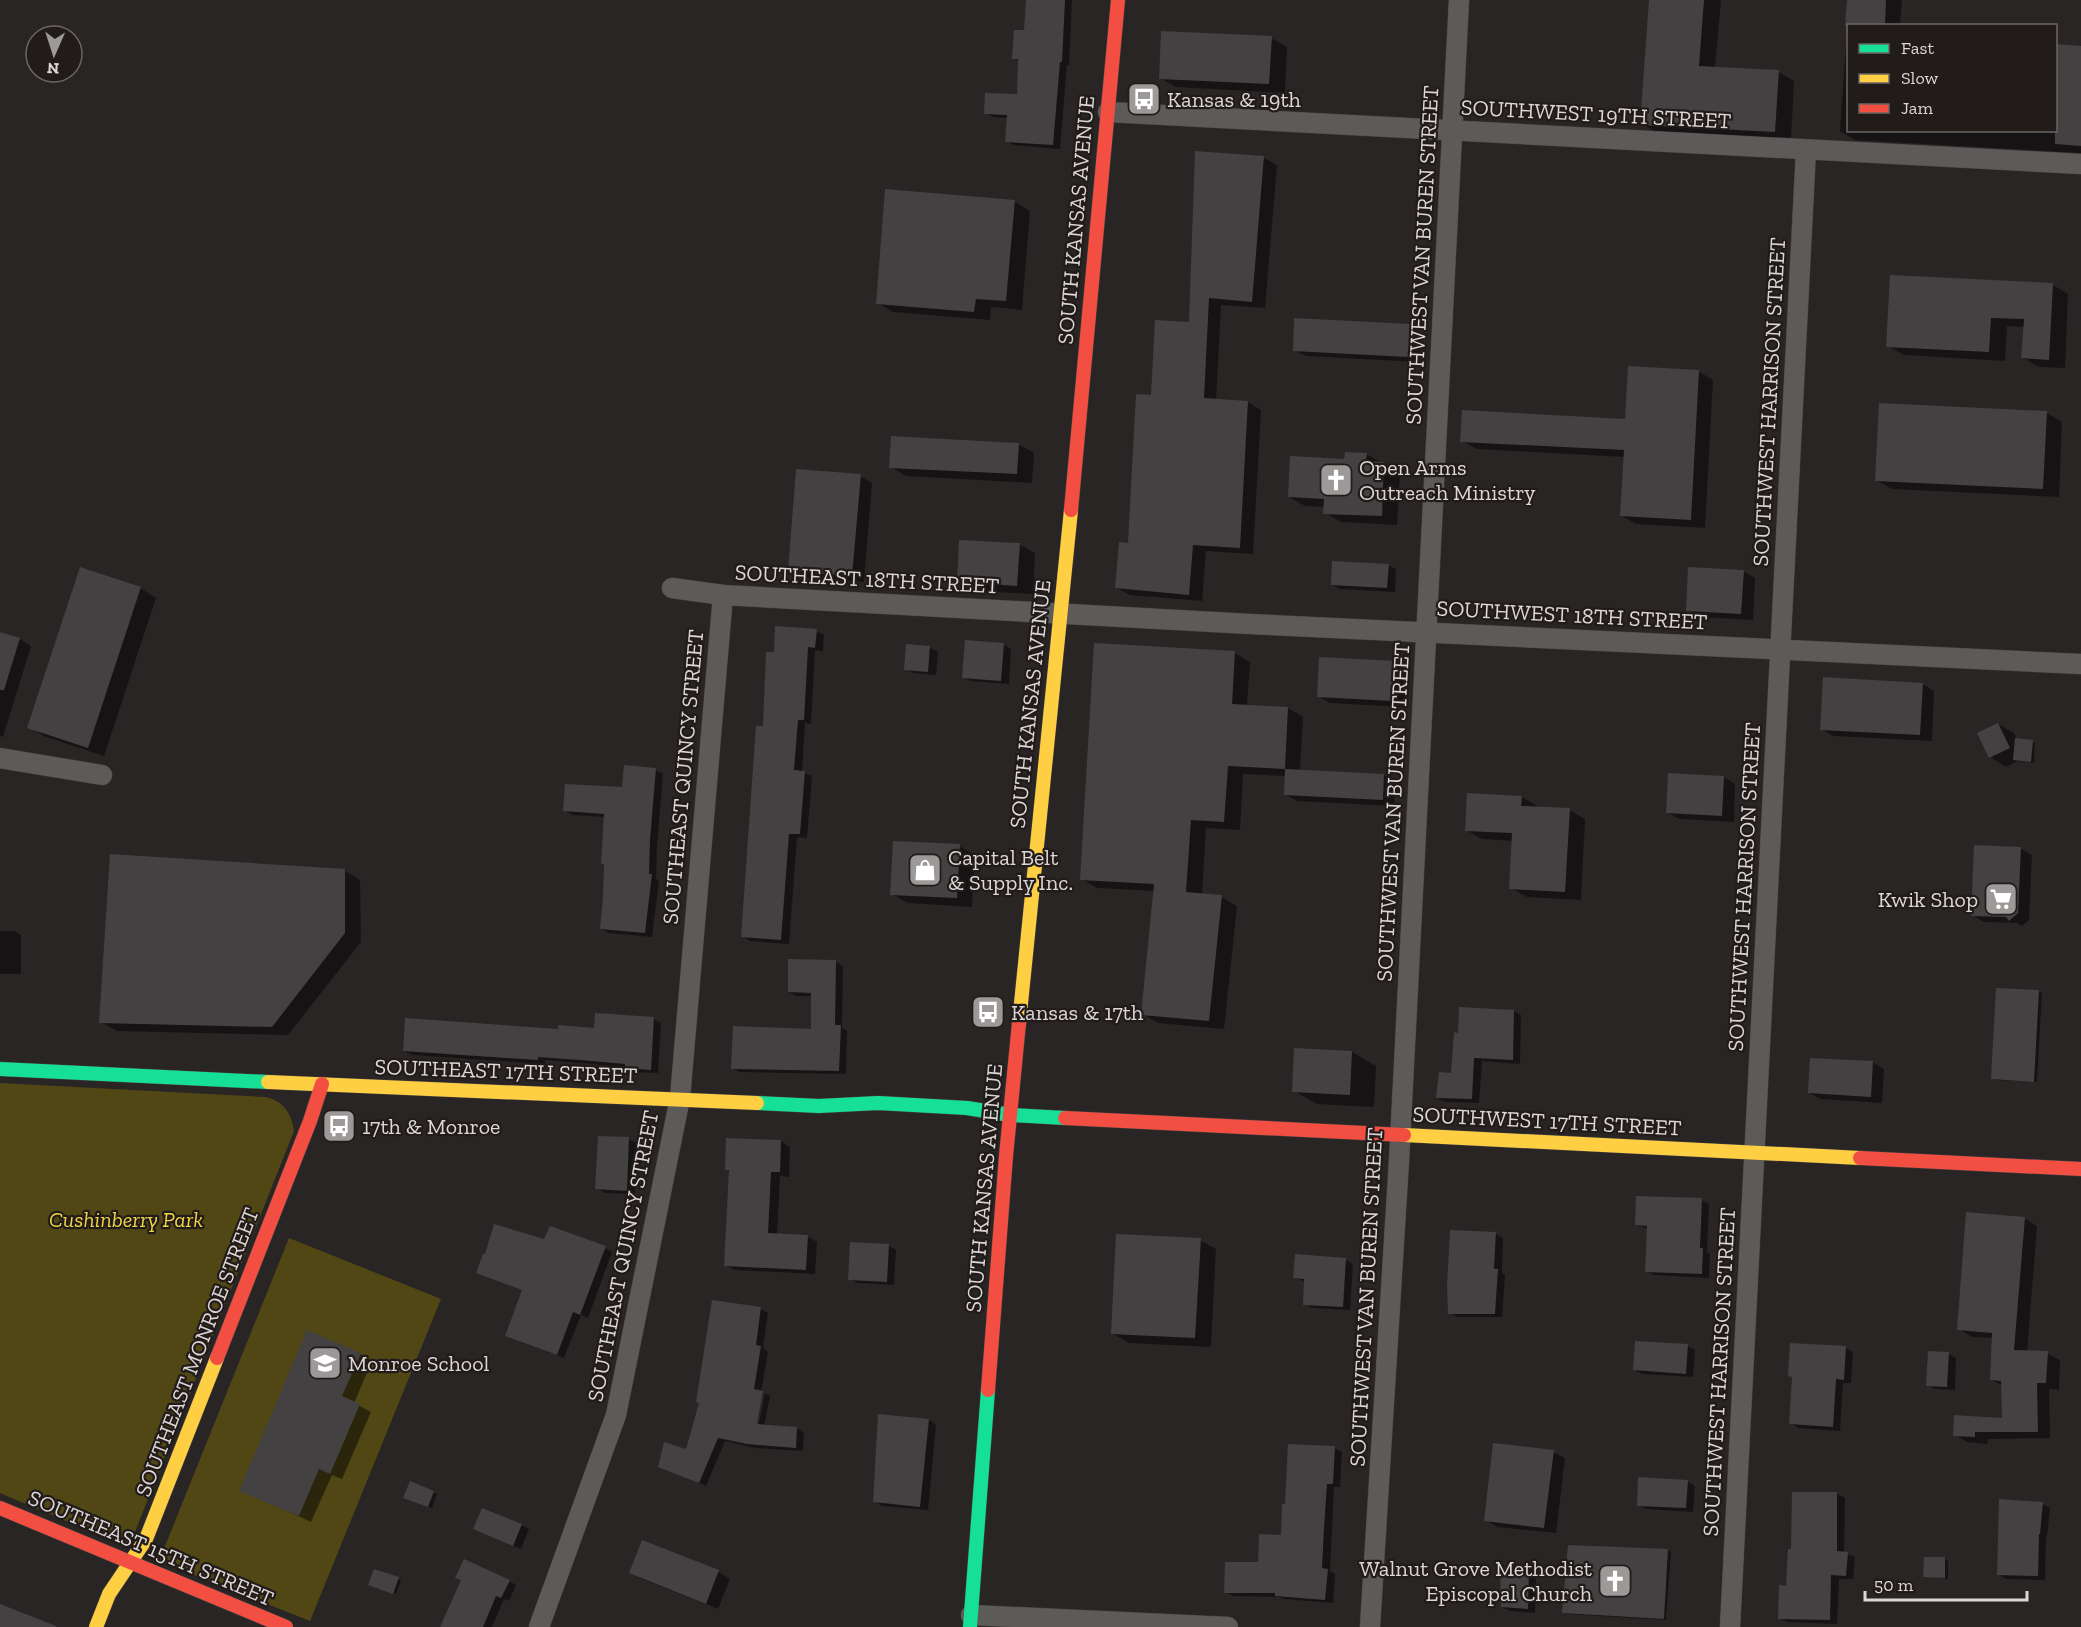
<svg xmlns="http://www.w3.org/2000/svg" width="2081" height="1627" viewBox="0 0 2081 1627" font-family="'Zilla Slab',serif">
	<rect width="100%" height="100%" fill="#292525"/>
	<!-- green -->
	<g fill="#514715">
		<path d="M0,1083L265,1097C284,1101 291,1113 294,1131L131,1542L118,1543L0,1493Z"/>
		<path d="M289,1238L441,1299L310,1621L159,1561Z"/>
	</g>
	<!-- shadow -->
	<g fill="#0007">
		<path d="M1028,0H1072L1069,65H1067L1060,149L1014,145L1006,141L1008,118L993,117L986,113L1018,95L1020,62L1014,58L1026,32Z"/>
		<path d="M1651,0H1721L1715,68L1778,72L1794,81L1791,140L1658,133L1642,124Z"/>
		<path d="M1849,0H1902L1900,26H1848V130H2056L2081,47V153L1855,140L1840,131Z"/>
		<path d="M1271,38L1287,47L1285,93L1176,87L1160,78Z"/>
		<path d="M1264,158L1277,165L1265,308L1221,305L1216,400L1248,402L1261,410L1253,554L1206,551L1202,601L1130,595L1117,588L1130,544L1153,397L1190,323Z"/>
		<path d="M1014,201L1030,211L1022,310L991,307L990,320L893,312L878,303Z"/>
		<path d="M2053,285L2068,294L2065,368L2039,367L2023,358L2025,327L2007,326L2005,361L1904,355L1888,346Z"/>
		<path d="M1409,326L1421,333L1419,362L1306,356L1294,350Z"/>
		<path d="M1698,371L1713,380L1705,528L1636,524L1622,516L1625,457L1477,449L1462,441L1627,420Z"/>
		<path d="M2047,413L2062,422L2059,497L1892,489L1876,480Z"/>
		<path d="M1018,444L1034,453L1032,483L906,476L891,467Z"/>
		<path d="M1366,454L1400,473L1397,525L1341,522L1325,513V507L1305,506L1289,497L1346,460Z"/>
		<path d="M860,476L872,483L864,582L801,577L789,570Z"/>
		<path d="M1019,544L1035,553L1033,594L975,591L959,582Z"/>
		<path d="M1388,565L1396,569L1395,592L1340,589L1332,585Z"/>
		<path d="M1743,571L1755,578L1753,620L1699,617L1688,610Z"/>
		<path d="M140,588L156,598L104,756L44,736L29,727Z"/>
		<path d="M816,631L824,635L823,651L815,650L811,724L805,723L802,772L812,776L807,838L797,837L789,944L750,941L742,936L764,728L775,654Z"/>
		<path d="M0,633L20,639L31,646L3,737L0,736Z"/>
		<path d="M966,642L1004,645L1011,649L1009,684L971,681L964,677Z"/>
		<path d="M908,646L930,648L938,652L936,675L913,673L906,669Z"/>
		<path d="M1234,653L1250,662L1247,706L1288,708L1303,717L1300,771L1384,775L1395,782L1394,806L1297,801L1285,794L1286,776L1243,774L1240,830L1206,828L1202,895L1221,897L1237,906L1224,1029L1158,1023L1143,1014L1155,891L1097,888L1081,879Z"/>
		<path d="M1394,663L1406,669L1404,707L1330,703L1318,696Z"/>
		<path d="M1923,684L1934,691L1932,741L1833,736L1822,729Z"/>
		<path d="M1998,724L2014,733L2017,740L2035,743L2034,763L2018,761L2006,767L1990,757Z"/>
		<path d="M655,770L663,774L657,845L656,879L659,880L652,937L609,933L601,929L604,898L606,817L572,815L565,810L624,789Z"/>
		<path d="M1724,777L1735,784L1734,822L1679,819L1667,812Z"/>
		<path d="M1522,797L1537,806V808L1569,810L1585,819L1581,900L1527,897L1511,888L1514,841L1482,839L1466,830Z"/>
		<path d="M959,846L975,855L972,907L908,903L892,894Z"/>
		<path d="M2020,848L2032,855L2029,920L2022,926L2017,923L1984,922L1972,915Z"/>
		<path d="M345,871L360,880L361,942L288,1035L117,1031L101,1022Z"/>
		<path d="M0,931H14L21,935V974H0Z"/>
		<path d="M836,962L843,966L842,1028L847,1031L846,1074L740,1072L732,1068L812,1030L813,996H796L789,992Z"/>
		<path d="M2038,991L2042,993L2037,1082L1996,1080L1993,1078Z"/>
		<path d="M1514,1011L1521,1015L1520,1064L1482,1061L1479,1103L1445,1102L1437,1098L1452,1075L1459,1034Z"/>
		<path d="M653,1019L661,1023L658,1073L634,1072L626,1067L545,1060V1064L412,1055L404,1051L559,1030H595Z"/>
		<path d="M1296,1049L1352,1052L1376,1066L1374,1107L1317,1104L1294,1091Z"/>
		<path d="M1872,1062L1884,1069L1882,1103L1821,1099L1809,1093Z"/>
		<path d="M629,1139L636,1143L635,1194L605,1193L597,1188Z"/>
		<path d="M781,1141L790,1147L789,1177L780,1176L777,1235L807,1236L817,1242L815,1274L735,1270L725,1265L730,1172L726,1169Z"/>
		<path d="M1701,1200L1709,1204L1707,1252L1710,1254L1709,1278L1654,1275L1646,1271L1648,1229L1637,1225Z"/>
		<path d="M2024,1218L2037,1226L2027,1352L2047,1353L2060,1360L2059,1390L2049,1389L2050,1438L1988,1439L1987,1444L1967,1442L1955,1435L2003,1419V1386L1992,1380L1994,1338L1972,1337L1959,1329Z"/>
		<path d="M1496,1234L1503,1238L1502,1273L1505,1275L1502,1317H1457L1450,1313Z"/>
		<path d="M1200,1240L1216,1249L1211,1347L1129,1343L1113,1334Z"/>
		<path d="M545,1241L605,1248L612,1252L588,1318L581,1315L564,1358L514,1339L524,1290Z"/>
		<path d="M888,1245L896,1250L894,1285L857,1283L850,1279Z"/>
		<path d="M1345,1259L1353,1264L1350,1310L1312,1308L1305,1304V1282L1295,1277Z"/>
		<path d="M713,1302L761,1309L768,1313L763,1348L768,1352L761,1392H763H762L754,1431L757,1432L765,1393L770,1396L764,1426L797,1428L804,1433L803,1451L755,1448L725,1441L706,1486L660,1466L687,1451L700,1403Z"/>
		<path d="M1688,1346L1695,1350L1693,1377L1642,1374L1634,1370Z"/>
		<path d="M1845,1348L1853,1352L1851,1383H1843L1840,1431L1798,1428L1791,1423Z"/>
		<path d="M360,1354L372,1361L354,1403L371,1412L342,1479L332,1475L311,1522L241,1490Z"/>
		<path d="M1949,1354L1956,1358L1955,1390L1935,1389L1928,1385Z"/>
		<path d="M929,1420L936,1425L928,1510L882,1506L874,1501Z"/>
		<path d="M1334,1448L1342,1452L1340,1487H1334L1330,1571L1335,1574L1333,1603L1284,1599L1279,1597L1233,1596L1226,1592L1259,1564L1282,1537Z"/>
		<path d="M1553,1452L1565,1458L1556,1533L1497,1527L1486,1520Z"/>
		<path d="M1687,1481L1695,1486L1693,1512L1646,1509L1638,1505Z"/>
		<path d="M410,1483L437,1494L432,1508L408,1499Z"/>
		<path d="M1793,1493L1837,1494L1845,1498L1844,1553L1855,1557L1853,1579H1839L1837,1624L1787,1622L1780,1618L1788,1587L1792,1550Z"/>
		<path d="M2042,1504L2050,1508L2047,1537H2046L2045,1580L2006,1579L1998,1574Z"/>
		<path d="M521,1525L529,1529L521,1549L475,1529Z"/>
		<path d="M643,1542L719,1572L730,1579L718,1609L642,1579L631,1573Z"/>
		<path d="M1668,1550L1671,1552L1666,1620L1567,1614L1564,1612Z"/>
		<path d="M1926,1558L1945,1559L1948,1561V1579L1925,1576Z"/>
		<path d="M1529,1572L1536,1576L1535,1613L1510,1611L1502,1607Z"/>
		<path d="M398,1579L401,1581L396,1594L373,1586Z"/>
		<path d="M509,1581L516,1585L509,1601L504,1599L492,1627H449Z"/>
	</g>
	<!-- building -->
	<g fill="#444142">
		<path d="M1026,0H1065L1062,62H1060L1053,145L1005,142L1007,115L984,114L985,93L1017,94L1018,59H1012L1014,30H1024Z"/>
		<path d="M1649,0H1704L1699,66L1779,70L1775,132L1640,125Z"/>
		<path d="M1847,0H1886L1885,26H1845Z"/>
		<path d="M1161,31L1272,36L1269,84L1159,79Z"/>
		<path d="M2055,44L2081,46V146L2055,144Z"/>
		<path d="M1195,151L1264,156L1252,302L1209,298L1204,398L1248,401L1240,548L1193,545L1189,595L1115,588L1119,542L1128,543L1136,394L1151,395L1155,320L1189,322Z"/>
		<path d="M885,189L1015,200L1006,301L976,299L974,312L876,304Z"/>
		<path d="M1890,275L2053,283L2049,360L2021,358L2024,319L1991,318L1989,352L1886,347Z"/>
		<path d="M1294,318L1410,324L1408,357L1293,351Z"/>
		<path d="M1628,366L1699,370L1691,520L1620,516L1624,450L1460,442L1462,410L1625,419Z"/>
		<path d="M1879,403L2047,411L2043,489L1875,481Z"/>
		<path d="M891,436L1019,443L1017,474L889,468Z"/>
		<path d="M1345,452L1367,453L1366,461L1384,462L1382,516L1323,514L1324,499L1288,497L1290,456L1344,459Z"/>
		<path d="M796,469L861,474L852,576L788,571Z"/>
		<path d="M959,540L1020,543L1017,586L957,582Z"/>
		<path d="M1332,561L1389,564L1387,588L1331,585Z"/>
		<path d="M80,567L141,587L88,748L27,728Z"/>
		<path d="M1688,567L1744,570L1741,614L1686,611Z"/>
		<path d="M775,626L817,629L815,648L808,647L804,720H798L794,770L805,771L800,834H789L781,940L741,937L756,726H763L766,652H774Z"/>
		<path d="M0,632L20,638L4,690H0Z"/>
		<path d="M965,640L1004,643L1001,681L962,678Z"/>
		<path d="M1094,643L1235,651L1232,704L1288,707L1285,769L1228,766L1224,822L1191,820L1186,892L1222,895L1209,1021L1141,1015L1154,884L1080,880Z"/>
		<path d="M906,644L930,646L928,672L904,670Z"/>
		<path d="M1319,657L1395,661L1392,701L1317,697Z"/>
		<path d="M1823,677L1923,683L1920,735L1820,730Z"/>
		<path d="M1998,723L2010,748L1989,758L1977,733Z"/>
		<path d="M2015,738L2033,740L2031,762L2013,760Z"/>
		<path d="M624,765L656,768L650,840L649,874H652L645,933L600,929L603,898L604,864H601L604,814L563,811L565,784L622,787Z"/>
		<path d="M1285,769L1384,774L1383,800L1284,795Z"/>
		<path d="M1668,773L1724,776L1722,816L1666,813Z"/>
		<path d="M1467,793L1522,796L1521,806L1570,808L1565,892L1509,889L1512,833L1465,831Z"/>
		<path d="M893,841L960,844L957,898L890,895Z"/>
		<path d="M1974,845L2021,847L2018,913L2009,921L2006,917L1971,916Z"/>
		<path d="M110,854L345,869V933L272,1027L99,1023Z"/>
		<path d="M788,959L836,960L835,1025H841L839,1071L731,1069L733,1026L811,1029V993L788,992Z"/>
		<path d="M1996,988L2039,990L2034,1082L1991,1079Z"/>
		<path d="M1459,1007L1514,1010L1513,1060L1474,1058L1472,1099L1436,1098L1439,1072L1451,1073L1454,1032L1458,1033Z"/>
		<path d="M595,1013L654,1017L651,1070L625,1068V1064L580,1060L538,1057V1060L403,1051L405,1018L558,1029V1025L594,1028Z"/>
		<path d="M1294,1048L1352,1051L1350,1095L1292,1092Z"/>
		<path d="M1810,1058L1873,1061L1871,1097L1808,1093Z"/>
		<path d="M598,1136L629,1137L627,1191L595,1189Z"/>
		<path d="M726,1138L781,1140L780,1172H771L768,1233L808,1235L806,1270L724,1266L729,1170H725Z"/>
		<path d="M1636,1196L1702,1198L1700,1248H1703L1702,1274L1645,1272L1647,1226L1635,1225Z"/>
		<path d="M1966,1212L2025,1217L2014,1350L2048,1351L2046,1383H2037L2038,1432H1975V1437L1953,1436L1954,1415L2002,1418L2001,1381L1990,1380L1992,1333L1957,1330Z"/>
		<path d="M494,1224L544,1239L550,1226L606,1246L580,1315L573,1312L557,1355L505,1336L522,1290L476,1273L483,1254H485Z"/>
		<path d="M1450,1230L1496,1232L1494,1269H1498L1495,1314H1448L1447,1286Z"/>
		<path d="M1116,1234L1201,1238L1195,1338L1111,1334Z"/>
		<path d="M850,1242L889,1244L887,1282L848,1280Z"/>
		<path d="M1295,1254L1346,1258L1343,1307L1303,1305L1304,1279L1293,1278Z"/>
		<path d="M712,1300L761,1307L756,1345L761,1346L754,1389L763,1391L757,1424L797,1427L796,1448L747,1444L718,1438L699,1483L658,1467L664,1442L686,1449L699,1403L696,1402Z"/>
		<path d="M307,1330L361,1353L342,1396L360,1404L330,1474L319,1469L299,1516L239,1491Z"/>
		<path d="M1635,1341L1688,1344L1686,1374L1633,1370Z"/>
		<path d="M1790,1343L1846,1346L1844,1380L1836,1379L1833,1427L1789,1424L1792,1377L1788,1376Z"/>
		<path d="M1928,1351L1949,1352L1947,1387L1926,1386Z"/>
		<path d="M878,1414L929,1419L920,1507L873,1502Z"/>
		<path d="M1493,1443L1554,1450L1544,1528L1484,1521Z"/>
		<path d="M1288,1444L1335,1446L1333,1484H1327L1324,1528L1322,1568L1328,1569L1325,1600L1275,1596V1593H1224L1225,1562H1258L1259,1534L1281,1535L1282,1504H1285Z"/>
		<path d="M1638,1477L1688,1480L1686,1508L1637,1506Z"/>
		<path d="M410,1481L434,1491L428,1507L403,1498Z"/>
		<path d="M1792,1492H1837V1551L1848,1552L1846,1576L1831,1575L1830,1620L1778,1619L1779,1585L1786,1586L1788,1549H1791Z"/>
		<path d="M1999,1499L2043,1502L2040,1534H2039L2038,1576L1997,1575Z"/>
		<path d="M482,1508L522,1524L513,1546L473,1529Z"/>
		<path d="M642,1540L719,1570L706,1604L629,1573Z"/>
		<path d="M1568,1545L1668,1549L1664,1619L1562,1613Z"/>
		<path d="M1924,1557H1945V1578L1923,1577Z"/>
		<path d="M464,1559L510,1580L501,1598L496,1596L483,1627H440L461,1580L455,1578Z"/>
		<path d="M374,1569L399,1577L393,1594L368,1585Z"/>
		<path d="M1500,1569L1529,1570L1528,1609L1501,1607Z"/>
		<path d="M0,1604L56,1626V1627H0Z"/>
	</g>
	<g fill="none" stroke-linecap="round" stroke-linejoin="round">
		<!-- street casing -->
		<g stroke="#464342" stroke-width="21">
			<g id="street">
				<path d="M1108,112L2081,164"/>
				<path d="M672,588L723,595L1250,624L2081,664"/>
				<path d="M0,758L102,775"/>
				<path d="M971,1615L1228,1627"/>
				<path d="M539,1627L616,1415L680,1098L723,595"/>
				<path d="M1370,1627L1399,1161L1459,0"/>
				<path d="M1730,1627L1806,150"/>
			</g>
		</g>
		<!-- fast casing -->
		<g stroke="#464342" stroke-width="15">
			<g id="fast">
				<path d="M0,1069L268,1082"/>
				<path d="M757,1103L819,1106L878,1103L967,1108L1010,1115L1065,1118"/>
				<path d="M970,1627L988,1390"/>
			</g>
		</g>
		<!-- slow casing -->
		<g stroke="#464342" stroke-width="15">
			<g id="slow">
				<path d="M1019,1023L1071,510"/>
				<path d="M268,1082L757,1103"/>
				<path d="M1404,1135L1860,1158"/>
				<path d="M96,1627L109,1594L146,1539L217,1358"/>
			</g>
		</g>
		<!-- jam casing -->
		<g stroke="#464342" stroke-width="15">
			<g id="jam">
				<path d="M1071,510L1118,0"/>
				<path d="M1065,1118L1404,1135"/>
				<path d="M1860,1158L2081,1169"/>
				<path d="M217,1358L310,1121L322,1084"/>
				<path d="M988,1390L1006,1156L1019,1023"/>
				<path d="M0,1508L286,1627"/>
			</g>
		</g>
		<!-- street -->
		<use href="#street" stroke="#5d5a5a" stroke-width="20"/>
		<!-- fast -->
		<use href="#fast" stroke="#16e098" stroke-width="14"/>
		<!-- slow -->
		<use href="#slow" stroke="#ffcf43" stroke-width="14"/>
		<!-- jam -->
		<use href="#jam" stroke="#f24e42" stroke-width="14"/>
	</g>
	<!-- icons -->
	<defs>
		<g id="bus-square" transform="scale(1.725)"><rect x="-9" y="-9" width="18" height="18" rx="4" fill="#9d9998" stroke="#211b1a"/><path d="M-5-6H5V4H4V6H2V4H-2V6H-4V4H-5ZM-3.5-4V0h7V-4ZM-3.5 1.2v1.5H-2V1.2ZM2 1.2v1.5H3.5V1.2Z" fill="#fff"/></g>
		<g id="church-square" transform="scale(1.725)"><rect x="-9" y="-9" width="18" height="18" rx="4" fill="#9d9998" stroke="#211b1a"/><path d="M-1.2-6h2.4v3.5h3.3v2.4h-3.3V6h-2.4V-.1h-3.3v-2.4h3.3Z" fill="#fff"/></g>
		<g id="shop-square" transform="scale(1.725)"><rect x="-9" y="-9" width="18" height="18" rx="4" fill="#9d9998" stroke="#211b1a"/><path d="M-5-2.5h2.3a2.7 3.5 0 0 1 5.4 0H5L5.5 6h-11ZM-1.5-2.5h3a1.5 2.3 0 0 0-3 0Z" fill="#fff"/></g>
		<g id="supermarket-square" transform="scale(1.725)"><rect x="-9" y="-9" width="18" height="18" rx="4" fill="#9d9998" stroke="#211b1a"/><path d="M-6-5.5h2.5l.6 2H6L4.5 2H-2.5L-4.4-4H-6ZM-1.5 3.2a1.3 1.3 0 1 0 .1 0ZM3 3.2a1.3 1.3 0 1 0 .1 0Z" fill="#fff"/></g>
		<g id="school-square" transform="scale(1.725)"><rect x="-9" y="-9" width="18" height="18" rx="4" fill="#9d9998" stroke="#211b1a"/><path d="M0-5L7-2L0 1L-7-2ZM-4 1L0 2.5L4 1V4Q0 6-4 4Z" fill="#fff"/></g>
	</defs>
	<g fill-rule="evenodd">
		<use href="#bus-square" x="1144" y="99"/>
		<use href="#church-square" x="1336" y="480"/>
		<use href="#shop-square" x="925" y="870"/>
		<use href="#supermarket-square" x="2001" y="899"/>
		<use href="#bus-square" x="988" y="1012"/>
		<use href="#bus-square" x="339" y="1126"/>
		<use href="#school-square" x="325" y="1363"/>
		<use href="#church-square" x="1615" y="1581"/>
	</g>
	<g text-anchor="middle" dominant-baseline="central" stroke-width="4.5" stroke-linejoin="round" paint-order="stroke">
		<!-- poi labels -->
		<g font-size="22" fill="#dcd7d6" stroke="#211b1a" text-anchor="start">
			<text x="1167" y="99">Kansas &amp; 19th</text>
			<text x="1359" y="467">Open Arms<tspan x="1359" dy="25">Outreach Ministry</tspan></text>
			<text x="948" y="857">Capital Belt<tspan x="948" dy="25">&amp; Supply Inc.</tspan></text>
			<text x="1978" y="899" text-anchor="end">Kwik Shop</text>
			<text x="1011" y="1012">Kansas &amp; 17th</text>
			<text x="362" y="1126">17th &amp; Monroe</text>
			<text x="348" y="1363">Monroe School</text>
			<text x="1592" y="1568" text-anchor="end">Walnut Grove Methodist<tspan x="1592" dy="25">Episcopal Church</tspan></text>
		</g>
		<!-- street labels -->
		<g font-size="22" fill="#dcd7d6" stroke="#211b1a">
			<text transform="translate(1596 114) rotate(3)">SOUTHWEST 19TH STREET</text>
			<text transform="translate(1076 220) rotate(-85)">SOUTH KANSAS AVENUE</text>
			<text transform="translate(1422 255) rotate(-87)">SOUTHWEST VAN BUREN STREET</text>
			<text transform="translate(1769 402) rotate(-87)">SOUTHWEST HARRISON STREET</text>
			<text transform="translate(867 579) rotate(3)">SOUTHEAST 18TH STREET</text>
			<text transform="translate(1572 615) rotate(3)">SOUTHWEST 18TH STREET</text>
			<text transform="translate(1030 704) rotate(-84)">SOUTH KANSAS AVENUE</text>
			<text transform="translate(683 777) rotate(-85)">SOUTHEAST QUINCY STREET</text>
			<text transform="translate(1393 812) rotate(-87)">SOUTHWEST VAN BUREN STREET</text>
			<text transform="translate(1744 887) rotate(-87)">SOUTHWEST HARRISON STREET</text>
			<text transform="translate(506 1071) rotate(2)">SOUTHEAST 17TH STREET</text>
			<text transform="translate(1547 1121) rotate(3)">SOUTHWEST 17TH STREET</text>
			<text transform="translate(984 1188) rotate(-85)">SOUTH KANSAS AVENUE</text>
			<text transform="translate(623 1256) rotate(-79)">SOUTHEAST QUINCY STREET</text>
			<text transform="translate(1366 1297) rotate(-87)">SOUTHWEST VAN BUREN STREET</text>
			<text transform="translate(197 1352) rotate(-69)">SOUTHEAST MONROE STREET</text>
			<text transform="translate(1719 1372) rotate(-87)">SOUTHWEST HARRISON STREET</text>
			<text transform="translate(151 1548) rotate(23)">SOUTHEAST 15TH STREET</text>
		</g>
		<!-- park labels -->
		<g font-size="22" font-style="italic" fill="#f0d443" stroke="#211b1a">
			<text x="126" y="1219">Cushinberry Park</text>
		</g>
	</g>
	<!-- legend -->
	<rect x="1847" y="24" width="210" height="108" fill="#211b1a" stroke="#6c6665" stroke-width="1.5"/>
	<rect x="1859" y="44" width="30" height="9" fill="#16e098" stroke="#6c6665" stroke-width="1.5"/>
	<text x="1901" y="54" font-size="18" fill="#dcd7d6">Fast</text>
	<rect x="1859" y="74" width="30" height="9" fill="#ffcf43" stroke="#6c6665" stroke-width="1.5"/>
	<text x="1901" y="84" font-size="18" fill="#dcd7d6">Slow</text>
	<rect x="1859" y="104" width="30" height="9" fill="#f24e42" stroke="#6c6665" stroke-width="1.5"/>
	<text x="1901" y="114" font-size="18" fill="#dcd7d6">Jam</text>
	<!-- north arrow -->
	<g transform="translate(54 54) rotate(183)"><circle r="28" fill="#211b1a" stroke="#6c6665" stroke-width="1.5"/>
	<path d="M0-4.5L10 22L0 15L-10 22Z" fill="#9d9998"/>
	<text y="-9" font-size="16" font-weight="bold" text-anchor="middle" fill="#dcd7d6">N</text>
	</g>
	<!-- scale -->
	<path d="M1865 1591v9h162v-9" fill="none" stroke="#dcd7d6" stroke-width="3"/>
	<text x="1874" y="1591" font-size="18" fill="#dcd7d6" stroke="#211b1a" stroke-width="4.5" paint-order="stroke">50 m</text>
</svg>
